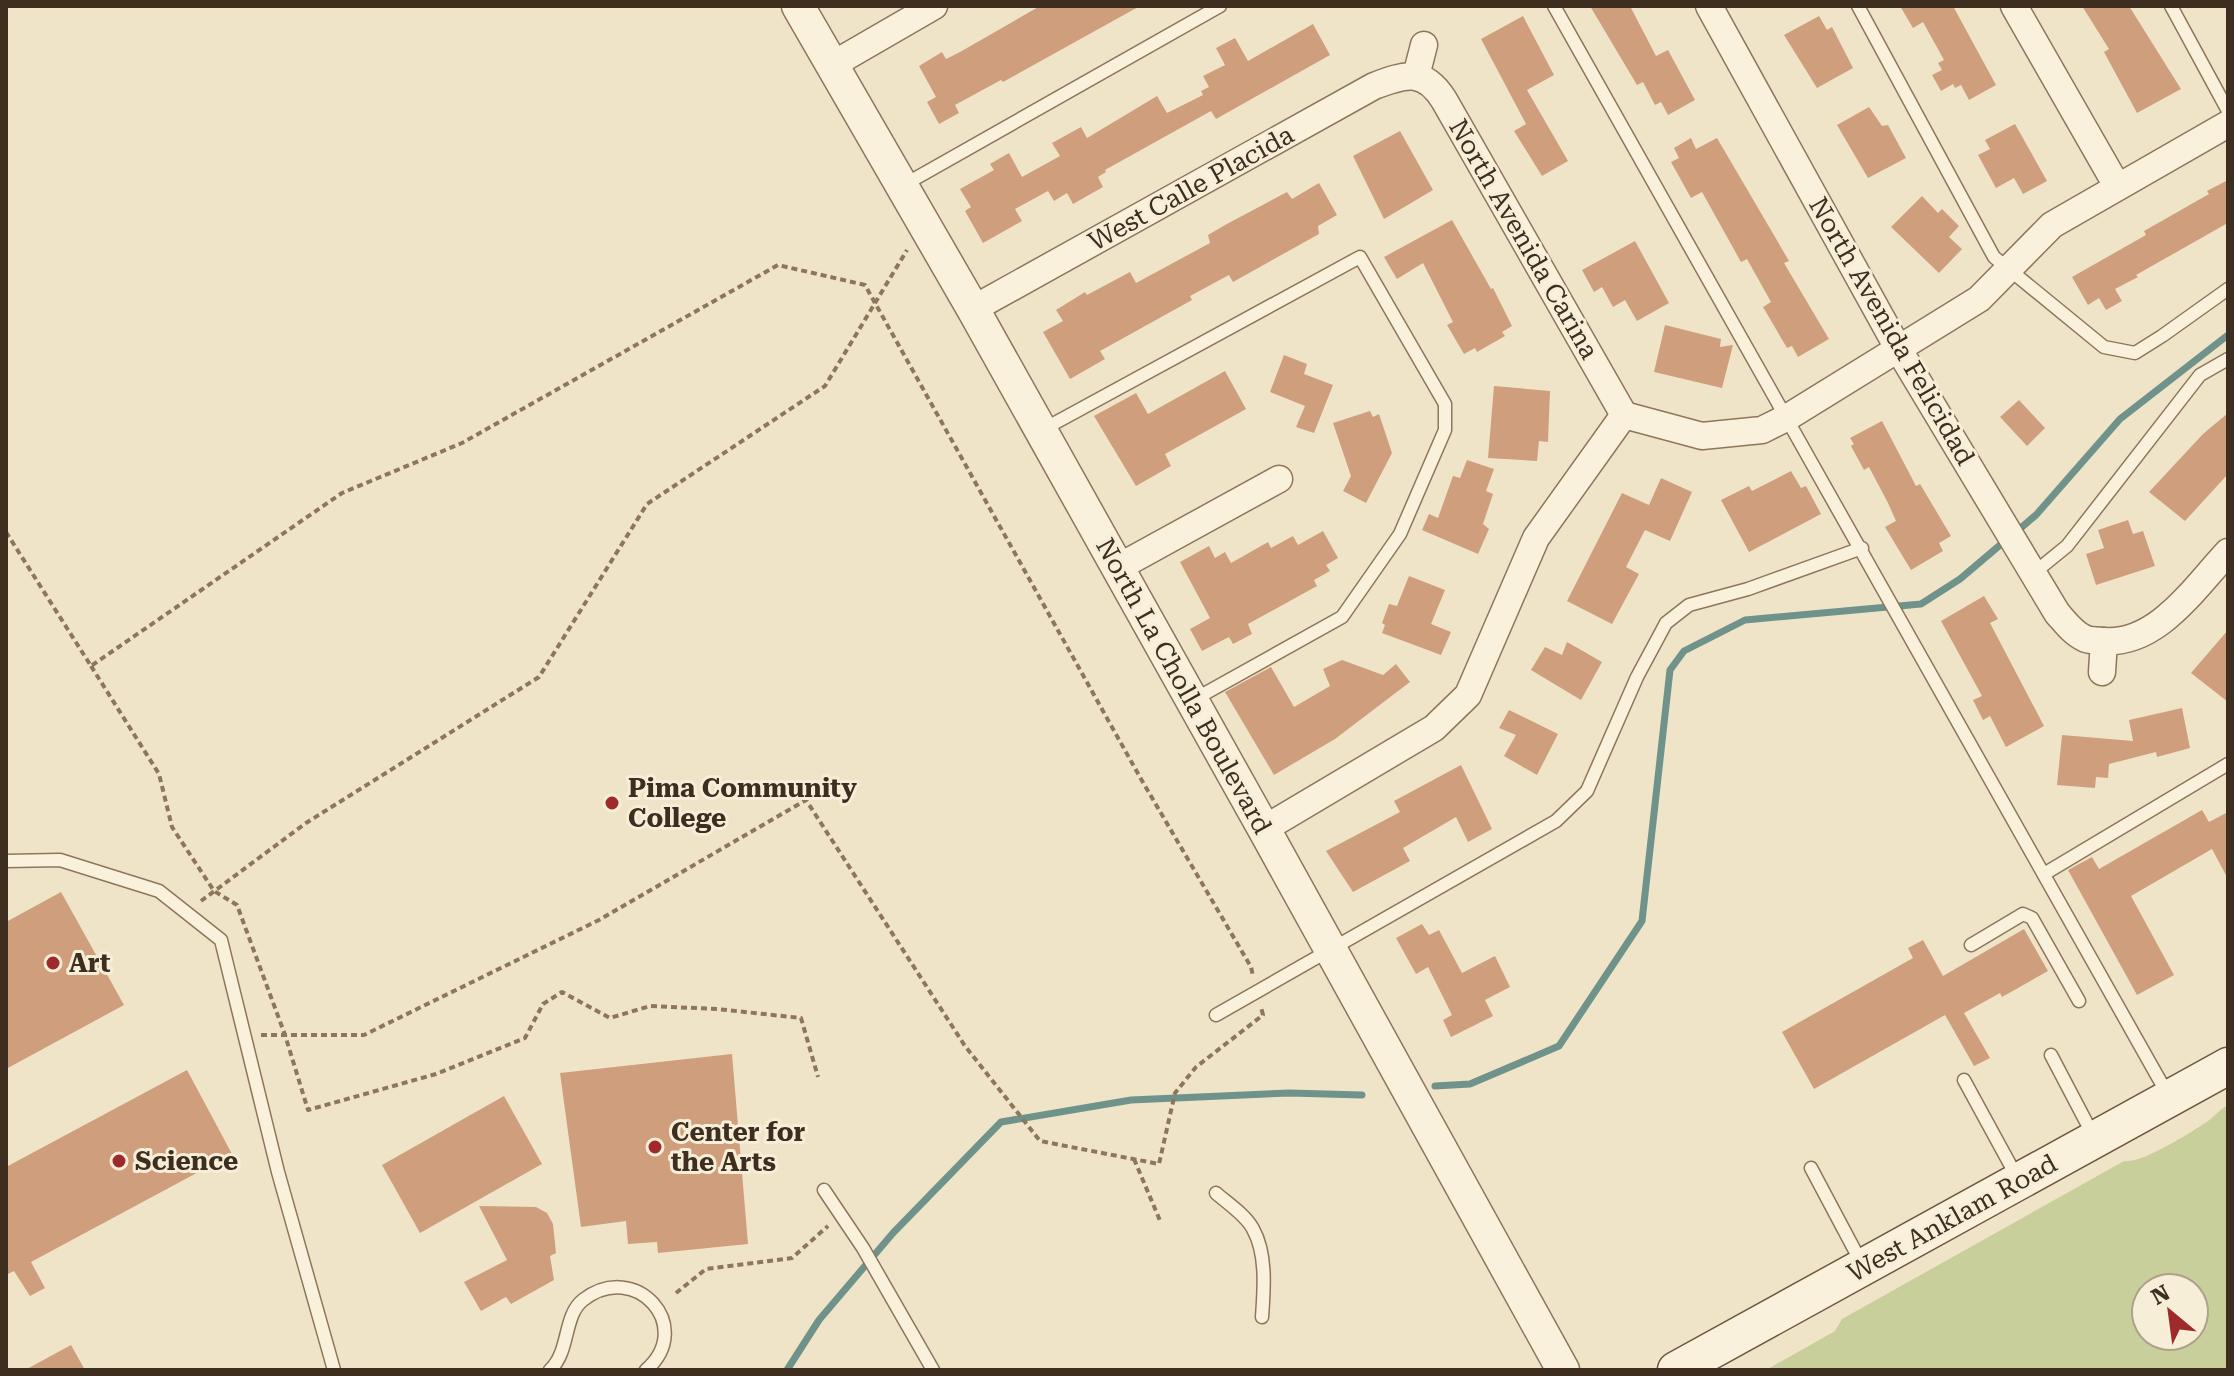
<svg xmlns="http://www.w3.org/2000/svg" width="2234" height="1376" viewBox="0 0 2234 1376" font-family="'Roboto Serif',serif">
	<rect width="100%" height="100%" fill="#f0e4c8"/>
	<!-- grass -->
	<path fill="#c9cf9b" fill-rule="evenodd" d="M2228,1105V1370H1766L1835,1331L1842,1319L2124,1161C2141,1164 2192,1132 2208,1121C2215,1116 2220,1109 2228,1105ZM2146,1288H2194V1336H2146Z"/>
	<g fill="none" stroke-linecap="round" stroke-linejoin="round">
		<!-- stream -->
		<g stroke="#6f938a" stroke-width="7">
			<path d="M2016,532L2036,515L2120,419L2228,335"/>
			<path d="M1435,1086L1470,1084L1559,1046L1642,921L1670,670L1684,651L1745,620L1921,604L1960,579L2006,540"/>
			<path d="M787,1370L819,1320L893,1233L1001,1122L1131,1100L1289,1093L1362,1095"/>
		</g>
	</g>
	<!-- building -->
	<g fill="#cf9f7d">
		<path d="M1040,6H1140L1003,82L1001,80L955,105L959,113L939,124L927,102L936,97L919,66L942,52L946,59L960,52Z"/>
		<path d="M1590,6H1630L1656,56L1668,50L1695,100L1668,115L1661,102L1655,105L1643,82L1637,85Z"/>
		<path d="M1900,6H1953L1996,85L1969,100L1961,85L1955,88L1953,84L1941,91L1932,75L1942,70L1938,63L1944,60L1923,22L1913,28Z"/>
		<path d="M2082,6H2129L2181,89L2137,113L2104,52L2109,49Z"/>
		<path d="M1523,16L1554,75L1527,90L1568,161L1542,176L1514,131L1526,124L1481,39Z"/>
		<path d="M1819,16L1827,30L1832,27L1853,68L1817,88L1784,35Z"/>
		<path d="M1313,24L1330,55L1216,119L1211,111L1105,170L1106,172L1098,177L1103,187L1073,204L1067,193L1054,201L1048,191L1015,209L1022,221L983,243L965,211L971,207L960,189L994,170L990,164L1009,153L1022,177L1060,156L1052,143L1081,127L1087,138L1157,96L1167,113L1203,95L1201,91L1209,87L1203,76L1225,65L1216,48L1235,38L1248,61Z"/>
		<path d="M1869,107L1882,126L1888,125L1906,158L1868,178L1837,125Z"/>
		<path d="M2015,124L2047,181L2023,194L2014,178L1996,188L1978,155L1990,149L1985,140Z"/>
		<path d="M1400,131L1433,190L1384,219L1353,156Z"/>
		<path d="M1691,138L1696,149L1717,138L1789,261L1784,263L1829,339L1798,357L1792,346L1787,348L1763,307L1771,302L1747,259L1741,262L1702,192L1691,198L1671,162L1679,158L1674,148Z"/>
		<path d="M2228,180V228L2226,224L2136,275L2138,277L2115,289L2122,301L2106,310L2099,298L2088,305L2072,277L2146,235L2144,231L2209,194L2207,191Z"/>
		<path d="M1319,183L1337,215L1318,226L1319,234L1233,282L1229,275L1190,296L1192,300L1100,351L1105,359L1070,379L1043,332L1063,321L1056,310L1085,292L1087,295L1130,272L1136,283L1210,243L1208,235L1225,225L1287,192L1292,199Z"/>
		<path d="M1922,196L1938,213L1942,209L1959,226L1949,237L1962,249L1939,273L1891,227Z"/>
		<path d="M1452,220L1491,289L1493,288L1512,326L1502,332L1505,336L1477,352L1475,348L1464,354L1447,325L1453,322L1423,263L1397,279L1384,257Z"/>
		<path d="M1635,241L1669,303L1637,321L1625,300L1613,307L1602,287L1594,292L1582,270Z"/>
		<path d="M1665,325L1721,339L1720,347L1733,345L1722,388L1654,372Z"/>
		<path d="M1284,355L1307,364L1304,374L1333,385L1314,433L1296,427L1305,406L1270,392Z"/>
		<path d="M1225,371L1246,409L1165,454L1171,466L1136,486L1094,416L1136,393L1148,414Z"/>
		<path d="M1494,386L1550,391L1548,442L1539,441L1537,461L1488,458Z"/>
		<path d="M2019,400L2045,428L2027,446L2000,417Z"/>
		<path d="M1370,411L1373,417L1379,414L1392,453L1366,503L1343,491L1351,476L1333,423Z"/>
		<path d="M2228,413V474L2185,521L2149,492L2203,434Z"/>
		<path d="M1882,421L1916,486L1920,484L1951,536L1939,543L1943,551L1911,570L1885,527L1896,521L1888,503L1869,467L1864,470L1851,446L1854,444L1850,438Z"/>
		<path d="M1467,460L1494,469L1486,491L1493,494L1483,524L1489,529L1478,554L1422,530L1429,514L1438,518L1453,476L1460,478Z"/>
		<path d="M1791,471L1801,488L1806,486L1821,514L1749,552L1721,500L1749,486L1752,491Z"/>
		<path d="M1661,478L1692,492L1670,541L1645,530L1626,567L1639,574L1612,624L1567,601L1622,493L1649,505Z"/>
		<path d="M2128,520L2133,534L2143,531L2155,566L2096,585L2086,554L2104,548L2098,530Z"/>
		<path d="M1323,531L1338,558L1326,565L1330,571L1314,580L1317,586L1248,624L1252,634L1233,644L1229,637L1202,651L1190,629L1210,618L1180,562L1209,546L1215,558L1225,552L1231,563L1268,542L1271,548L1293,536L1298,545Z"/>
		<path d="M1409,576L1445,590L1431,624L1451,632L1441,655L1382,633L1385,625L1382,623L1389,604L1397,606Z"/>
		<path d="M1984,596L1998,619L1990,623L2044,726L2006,747L1990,716L1983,720L1973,700L1982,696L1941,621Z"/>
		<path d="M2228,630V702L2191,673Z"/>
		<path d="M1567,642L1602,662L1581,700L1531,670L1545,647L1562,655Z"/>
		<path d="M1342,660L1383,675L1396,664L1410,682L1335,739L1274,775L1225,692L1271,667L1294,707L1330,686L1323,669Z"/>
		<path d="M2182,708L2190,748L2157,757L2156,752L2109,764L2108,778L2096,777L2095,788L2057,785L2062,735L2133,741L2129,720Z"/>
		<path d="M1509,710L1558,734L1537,775L1504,756L1516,735L1499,728Z"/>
		<path d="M1461,765L1492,829L1468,842L1456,817L1403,848L1410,861L1353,892L1326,851L1400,812L1394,801Z"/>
		<path d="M2202,810L2209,822L2228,812V879L2212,849L2131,896L2174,975L2137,995L2068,870L2092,857L2099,869Z"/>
		<path d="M61,892L124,1005L6,1069V922Z"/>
		<path d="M1422,924L1429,935L1439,930L1462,973L1495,956L1510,987L1485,1000L1493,1016L1451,1037L1443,1020L1452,1015L1428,967L1416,974L1396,938Z"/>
		<path d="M2024,929L2048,971L2002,997L2000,993L1964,1013L1990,1058L1974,1066L1945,1015L1814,1089L1782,1032L1913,958L1908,948L1923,940L1943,976Z"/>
		<path d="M732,1054L748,1244L658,1253L657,1242L628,1244L626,1221L581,1227L560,1073Z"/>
		<path d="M187,1070L232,1154L31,1262L45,1288L30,1296L14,1271L6,1275V1167Z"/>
		<path d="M504,1096L542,1164L420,1233L382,1165Z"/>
		<path d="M479,1206L536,1207L547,1213L553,1224L556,1253L550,1256L554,1280L511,1304L506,1297L481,1311L464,1282L507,1260Z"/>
		<path d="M71,1345L85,1370H25Z"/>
	</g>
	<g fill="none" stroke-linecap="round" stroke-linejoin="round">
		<!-- service casing -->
		<g stroke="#8d765c" stroke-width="15">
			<g id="service">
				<path d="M1554,6L2168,1095"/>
				<path d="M1858,6L1994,257L2104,347L2135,353L2162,336L2228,289"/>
				<path d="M2171,6L2228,111"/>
				<path d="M902,186L1220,6"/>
				<path d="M1042,430L1360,257L1445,404V430L1400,534L1342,617L1195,699"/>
				<path d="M2035,572L2067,546L2200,375L2228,359"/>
				<path d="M6,861L60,860L159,891L221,940L278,1172L334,1370"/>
				<path d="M2044,874L2228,764"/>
				<path d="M1971,945L2023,914L2032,918L2079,1001"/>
				<path d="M1216,1015L1556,821L1587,791L1637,677L1666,623L1689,605L1748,589L1862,548"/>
				<path d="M2051,1055L2094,1137"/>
				<path d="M1964,1080L2018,1179"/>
				<path d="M1811,1168L1862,1264"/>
				<path d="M824,1190L863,1248L933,1370"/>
				<path d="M1216,1193C1227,1203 1246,1215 1253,1229C1267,1254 1264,1289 1262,1317"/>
				<path d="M550,1370C570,1352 563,1316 583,1300C636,1259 696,1327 646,1370"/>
			</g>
		</g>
		<!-- minor casing -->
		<g stroke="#8d765c" stroke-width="29">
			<g id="minor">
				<path d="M1709,6L1899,350L2057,613C2065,622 2073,633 2084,638C2089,641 2096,640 2102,641C2157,646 2194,588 2228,552"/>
				<path d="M2014,6L2117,186"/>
				<path d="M832,65L934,6"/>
				<path d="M1416,76L1424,45"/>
				<path d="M973,309L1374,86C1405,74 1424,68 1444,100L1624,415"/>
				<path d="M1117,568L1279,479"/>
				<path d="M2102,672L2104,641"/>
				<path d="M1264,829L1434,728L1468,695L1536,538L1624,415L1702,436L1762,430L1788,417L1979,299L2052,225L2228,124"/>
			</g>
		</g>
		<!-- tertiary casing -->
		<g stroke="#8d765c" stroke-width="35">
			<path id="tertiary" d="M798,6L973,309L1264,829L1563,1370"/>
		</g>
		<!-- secondary casing -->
		<g stroke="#6f573f" stroke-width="39">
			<path id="secondary" d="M1676,1370L2228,1066"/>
		</g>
		<!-- path -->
		<g stroke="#8d765c" stroke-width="4" stroke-dasharray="6 4" stroke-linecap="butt">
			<path d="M6,532L91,666L342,493L462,443L778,265L865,285L1141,779L1251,967L1253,976"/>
			<path d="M91,666L159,774L172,827L214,891L237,905L285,1035L308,1110L436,1074L525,1038L543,1004L562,992L610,1018L650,1006L717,1009L801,1018L818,1077"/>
			<path d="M201,901L306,823L539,677L647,504L825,386L907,250"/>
			<path d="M261,1035H364L599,920L806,800L965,1046L1040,1141L1159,1164L1175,1093L1196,1067L1263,1015L1261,1007"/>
			<path d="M1134,1159L1161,1223"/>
			<path d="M676,1293L706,1269L792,1258L828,1226"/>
		</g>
		<!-- service -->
		<use href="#service" stroke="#faf1dc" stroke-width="12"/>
		<!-- minor -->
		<use href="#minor" stroke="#faf1dc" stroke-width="26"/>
		<!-- tertiary -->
		<use href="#tertiary" stroke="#faf1dc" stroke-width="32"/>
		<!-- secondary -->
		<use href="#secondary" stroke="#faf1dc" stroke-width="36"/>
	</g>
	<!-- markers -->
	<g fill="#9e2a2b" stroke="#f7eed8" stroke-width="3">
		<circle cx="612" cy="803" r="8"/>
		<circle cx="53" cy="963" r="8"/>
		<circle cx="655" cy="1147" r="8"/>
		<circle cx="119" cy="1161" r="8"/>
	</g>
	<g text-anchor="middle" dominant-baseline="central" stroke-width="6" stroke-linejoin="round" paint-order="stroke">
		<!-- street labels -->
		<g font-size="26" fill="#3d2e20" stroke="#f7eed8">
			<text transform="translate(1191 188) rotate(-29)">West Calle Placida</text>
			<text transform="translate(1524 239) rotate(60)">North Avenida Carina</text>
			<text transform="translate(1892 331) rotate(60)">North Avenida Felicidad</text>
			<text transform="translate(1184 686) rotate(61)">North La Cholla Boulevard</text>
			<text transform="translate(1952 1218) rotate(-29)">West Anklam Road</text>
		</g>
		<!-- poi labels -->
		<g font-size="26" font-weight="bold" fill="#3d2e20" stroke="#f7eed8" text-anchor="start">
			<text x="628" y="788">Pima Community<tspan x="628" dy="30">College</tspan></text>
			<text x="69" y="963">Art</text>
			<text x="671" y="1132">Center for<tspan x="671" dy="30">the Arts</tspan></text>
			<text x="135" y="1161">Science</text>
		</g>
	</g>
	<!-- border -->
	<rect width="2234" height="1376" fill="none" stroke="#3d2e20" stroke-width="16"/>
	<!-- north arrow -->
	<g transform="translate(2170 1312) rotate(331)"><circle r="38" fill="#f7eed8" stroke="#ada18e" stroke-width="2"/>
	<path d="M0-6L14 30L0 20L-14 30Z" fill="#9e2a2b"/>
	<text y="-12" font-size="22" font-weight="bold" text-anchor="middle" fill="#3d2e20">N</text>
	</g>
</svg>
